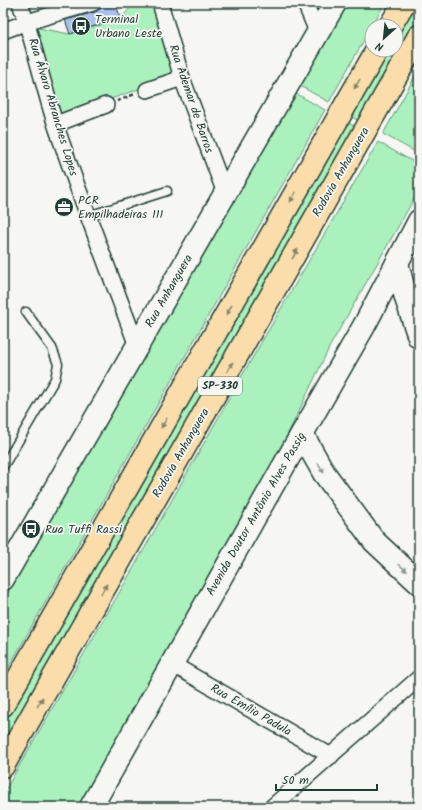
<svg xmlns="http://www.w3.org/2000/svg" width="422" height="810" viewBox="0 0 422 810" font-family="Kalam,sans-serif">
	<rect width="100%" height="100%" fill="#f6f6f2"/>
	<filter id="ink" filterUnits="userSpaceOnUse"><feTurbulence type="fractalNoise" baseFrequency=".025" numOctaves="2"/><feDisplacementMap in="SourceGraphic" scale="8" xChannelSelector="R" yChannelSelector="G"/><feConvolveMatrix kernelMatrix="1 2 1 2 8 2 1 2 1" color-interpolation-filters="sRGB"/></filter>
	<g filter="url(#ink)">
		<!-- green -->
		<g fill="#aaf1be" stroke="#649779">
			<path d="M135,3H156L176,76L57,118L33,27L70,34L120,19Z"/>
			<path d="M346,3H385L329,102L300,86Z"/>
			<path d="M415,3H419V18L361,122L350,116L388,50H396V37Z"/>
			<path d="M419,69V154L383,134Z"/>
			<path d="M295,93L325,110L3,677V603L18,572Z"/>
			<path d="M347,122L356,127L3,743V725L128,508Z"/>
			<path d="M378,142L419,165V190L330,346L271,469L79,807H3V794L134,567L243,374Z"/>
		</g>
		<!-- building -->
		<path fill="#aac1ef" stroke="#1f3d34" d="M108,3H116L120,18L70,34L65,20L95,12L100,9L102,5Z"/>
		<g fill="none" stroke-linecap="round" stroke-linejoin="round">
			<!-- lane casing -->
			<g stroke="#1f3d34" stroke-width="11">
				<g id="lane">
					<path d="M88,216L167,191"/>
					<path d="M3,467L55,379L58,364L52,348L26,312"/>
				</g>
			</g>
			<!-- street casing -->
			<g stroke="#1f3d34" stroke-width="18">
				<g id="street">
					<path d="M20,3C34,43 43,85 56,126C81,200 110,273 137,346"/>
					<path d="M160,3L182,78L225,193"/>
					<path d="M305,3L318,34"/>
					<path d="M3,31L27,22L93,3"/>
					<path d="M147,90L182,78"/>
					<path d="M56,124L106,105"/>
					<path d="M172,664L331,756"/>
					<path d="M272,807L419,678"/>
				</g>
			</g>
			<!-- secondary casing -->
			<g stroke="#1f3d34" stroke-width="25">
				<g id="secondary">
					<path d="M397,263L406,298L419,337"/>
					<path d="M302,434L324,473L374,541L419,583"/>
					<path d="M3,579L335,3"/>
					<path d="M91,807L295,446L364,326L419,221"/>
				</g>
			</g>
			<!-- highway casing -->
			<g stroke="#1f3d34" stroke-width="25">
				<g id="highway">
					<path d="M390,26L404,3"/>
					<path d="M3,705L377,50"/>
					<path d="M3,766L419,36"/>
				</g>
			</g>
			<!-- path -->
			<path stroke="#1f3d34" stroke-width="2.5" stroke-dasharray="4 3" stroke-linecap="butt" d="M117,101L135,94"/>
			<!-- lane -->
			<use href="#lane" stroke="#f6f6f2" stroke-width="8"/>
			<!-- street -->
			<use href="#street" stroke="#f6f6f2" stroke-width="15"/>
			<!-- secondary -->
			<use href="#secondary" stroke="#f6f6f2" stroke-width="22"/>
			<!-- highway -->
			<use href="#highway" stroke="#faddab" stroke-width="22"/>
		</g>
		<!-- one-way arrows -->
		<defs><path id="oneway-solid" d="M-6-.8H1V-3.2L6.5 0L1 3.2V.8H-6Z"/></defs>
		<g fill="#82856a">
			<use href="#oneway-solid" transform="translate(357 84) rotate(120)"/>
			<use href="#oneway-solid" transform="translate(293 197) rotate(120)"/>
			<use href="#oneway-solid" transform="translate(295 254) rotate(-60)"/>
			<use href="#oneway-solid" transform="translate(229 310) rotate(120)"/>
			<use href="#oneway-solid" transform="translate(230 367) rotate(-60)"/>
			<use href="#oneway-solid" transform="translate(164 423) rotate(120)"/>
			<use href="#oneway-solid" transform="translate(104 589) rotate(-60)"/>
			<use href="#oneway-solid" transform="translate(40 702) rotate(-60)"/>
		</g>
		<g fill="#8a9a93">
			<use href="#oneway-solid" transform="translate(321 468) rotate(60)"/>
			<use href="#oneway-solid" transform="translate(403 568) rotate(42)"/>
		</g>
	</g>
	<!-- icons -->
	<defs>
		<g id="bus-disc" transform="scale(1)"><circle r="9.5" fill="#1f3d34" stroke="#f6f6f2"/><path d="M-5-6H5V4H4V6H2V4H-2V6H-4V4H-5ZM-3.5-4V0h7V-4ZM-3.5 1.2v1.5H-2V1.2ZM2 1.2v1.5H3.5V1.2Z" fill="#fff"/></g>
		<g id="office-disc" transform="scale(1)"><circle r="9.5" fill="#1f3d34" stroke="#f6f6f2"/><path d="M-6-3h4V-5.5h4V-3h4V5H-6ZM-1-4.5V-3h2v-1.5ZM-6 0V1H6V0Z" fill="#fff"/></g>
	</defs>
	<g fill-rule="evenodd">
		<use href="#bus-disc" x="81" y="26"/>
		<use href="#office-disc" x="64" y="207"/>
		<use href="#bus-disc" x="31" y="529"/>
	</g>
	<g text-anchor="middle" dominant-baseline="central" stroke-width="3.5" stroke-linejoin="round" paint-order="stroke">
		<!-- shield labels -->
		<rect fill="#f6f6f2" stroke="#60746d" stroke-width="1" x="198" y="377" width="44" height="18" rx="3"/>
		<g font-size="11" font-weight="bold" fill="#1f3d34">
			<text x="220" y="386">SP-330</text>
		</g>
		<!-- poi labels -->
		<g font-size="12" fill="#1f3d34" stroke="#f6f6f2" text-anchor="start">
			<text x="95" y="19">Terminal<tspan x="95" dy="14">Urbano Leste</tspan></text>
			<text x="78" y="200">PCR<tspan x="78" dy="14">Empilhadeiras 111</tspan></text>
			<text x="45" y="529">Rua Tuffi Rassi</text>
		</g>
		<!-- street labels -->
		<g font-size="12" fill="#1f3d34" stroke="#f6f6f2">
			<text transform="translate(191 99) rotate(71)">Rua Ademar de Barros</text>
			<text transform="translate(53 107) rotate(73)">Rua Álvaro Abranches Lopes</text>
			<text transform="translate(341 172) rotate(-60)">Rodovia Anhanguera</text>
			<text transform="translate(169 291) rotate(-60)">Rua Anhanguera</text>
			<text transform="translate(181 453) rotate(-60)">Rodovia Anhanguera</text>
			<text transform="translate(256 514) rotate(-60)">Avenida Doutor Antônio Alves Passig</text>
			<text transform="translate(251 710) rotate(30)">Rua Emílio Padula</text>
		</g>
	</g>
	<!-- margin -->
	<rect width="422" height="810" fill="none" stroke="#f6f6f2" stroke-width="16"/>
	<rect x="8" y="8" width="406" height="794" fill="none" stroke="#1f3d34" stroke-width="1.5" filter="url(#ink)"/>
	<!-- north arrow -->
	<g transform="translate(384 38) rotate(207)"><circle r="19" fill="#f6f6f2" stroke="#a0aca6"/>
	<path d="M0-3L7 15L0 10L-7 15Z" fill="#1f3d34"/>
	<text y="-6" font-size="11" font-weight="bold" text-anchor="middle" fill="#1f3d34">N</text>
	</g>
	<!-- scale -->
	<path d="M276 784v6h101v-6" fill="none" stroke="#1f3d34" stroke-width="2"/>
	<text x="282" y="784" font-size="12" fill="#1f3d34" stroke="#f6f6f2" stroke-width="3" paint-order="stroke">50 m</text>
</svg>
